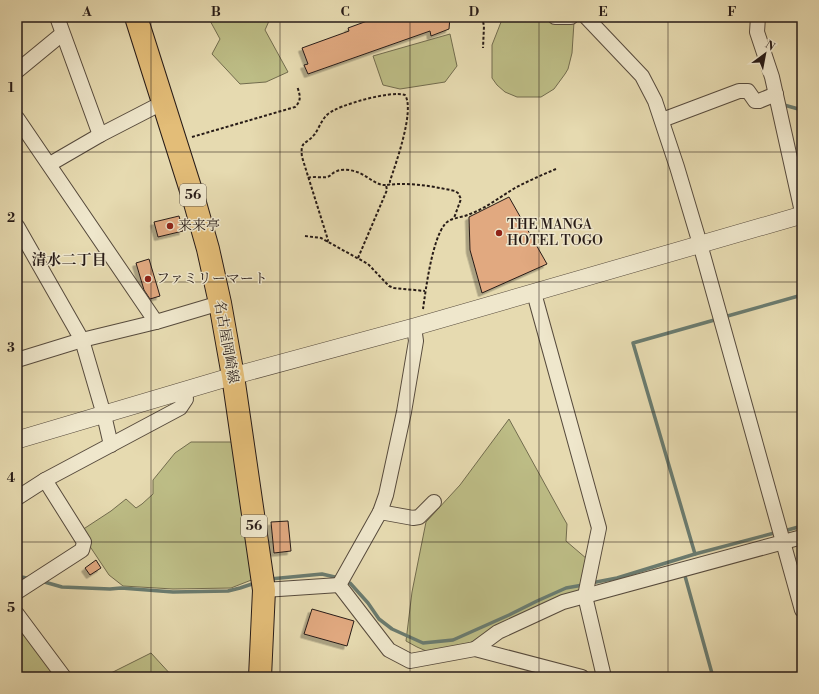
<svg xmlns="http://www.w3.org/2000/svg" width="819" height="694" viewBox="0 0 819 694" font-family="'Libre Bodoni','Noto Serif JP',serif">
	<defs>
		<filter id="shadow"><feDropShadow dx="-3.5" dy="3.5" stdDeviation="0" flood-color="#0004"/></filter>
	</defs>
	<rect width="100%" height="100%" fill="#e6dab0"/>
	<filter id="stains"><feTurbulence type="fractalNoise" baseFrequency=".005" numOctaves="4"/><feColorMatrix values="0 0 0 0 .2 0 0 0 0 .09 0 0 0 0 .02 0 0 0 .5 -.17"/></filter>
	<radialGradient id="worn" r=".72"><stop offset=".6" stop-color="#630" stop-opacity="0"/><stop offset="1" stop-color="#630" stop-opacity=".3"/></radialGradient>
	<!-- green -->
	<g fill="#bdbd86" stroke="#726c4e">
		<path d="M208,17H277L269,21L265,30L288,72L266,82L240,84L212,54L220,39Z"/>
		<path d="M503,17H533L574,22L572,53L568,69L565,74L554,89L541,97H517L505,92L497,85L492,78V45Z"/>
		<path d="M450,34L457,66L445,82L400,89L383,85L373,56Z"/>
		<path d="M509,419L563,517L567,524L566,541L587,559L581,580L582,592L481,639L463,645L433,654L417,647L406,641L412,592L426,522L460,485Z"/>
		<path d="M191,442H238L259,577L231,588L173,589L123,586L109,575L87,542L82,530L111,511L126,499L136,508L142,504L153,494V480L175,453Z"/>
		<path d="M17,622L60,677H17Z"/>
		<path d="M151,653L173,677H103Z"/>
	</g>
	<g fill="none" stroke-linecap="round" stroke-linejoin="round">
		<!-- stream -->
		<g stroke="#6a7b6f" stroke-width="3.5">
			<path d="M784,107V105L802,110"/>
			<path d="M724,317L802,295"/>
			<path d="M784,531L802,526"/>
			<path d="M695,554L633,343L718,319"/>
			<path d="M17,576L31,579"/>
			<path d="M685,576L713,677"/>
			<path d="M270,579L322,574L339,578"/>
			<path d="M41,581L62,587L110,589L121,588L173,592L228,591L240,588L255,583"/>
			<path d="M345,581L350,583L368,603L379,619L392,629L423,643L453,640L509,615L537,601L566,588L583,585"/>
			<path d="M591,583L617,578L695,554L778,532"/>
		</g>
	</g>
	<!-- building -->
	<g fill="#e1a980" stroke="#271b17" filter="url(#shadow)">
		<path d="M378,17H450L449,29L431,36L430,31L308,74L304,65L308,64L302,48L349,31L348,28Z"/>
		<path d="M509,197L547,264L482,293L470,250L469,217Z"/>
		<path d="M179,216L183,231L158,237L154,222Z"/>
		<path d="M149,259L160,296L150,299L144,290L136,263Z"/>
		<path d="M288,521L291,551L274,553L271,522Z"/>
		<path d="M96,560L101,568L90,575L85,568Z"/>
		<path d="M312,609L354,621L347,646L304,634Z"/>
	</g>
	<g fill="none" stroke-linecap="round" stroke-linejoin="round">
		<!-- minor casing -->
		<g stroke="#574b3d" stroke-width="16">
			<g id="minor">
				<path d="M57,17L100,135"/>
				<path d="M555,17H571"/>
				<path d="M586,17L642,76L655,101L677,167L700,244L802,610"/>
				<path d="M758,17L757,32L772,77L802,212"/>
				<path d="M17,71L62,34"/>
				<path d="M17,118L156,322"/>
				<path d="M662,120L739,91H748L755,101H759L776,94"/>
				<path d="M50,164L100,135L164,102"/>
				<path d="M17,226L82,340L104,415L111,445"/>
				<path d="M534,293L599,528L585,596L604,677"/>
				<path d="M17,360L82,340L156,322L220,303"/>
				<path d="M17,498L45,480L180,408L186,399L185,391"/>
				<path d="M380,512L413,518L419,517L434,502"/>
				<path d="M339,585L389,650L410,661L475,649L582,677"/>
				<path d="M339,585L380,512L386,495L404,412L416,341L414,327"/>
				<path d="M264,590L339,585"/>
				<path d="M17,592L82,550L84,542L45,480"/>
				<path d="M17,614L64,677"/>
				<path d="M475,649L498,632L563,602L802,537"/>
			</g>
		</g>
		<!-- tertiary casing -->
		<g stroke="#574b3d" stroke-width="18">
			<path id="tertiary" d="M17,440L233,376L414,327L802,215"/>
		</g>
		<!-- primary casing -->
		<g stroke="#271b17" stroke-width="24">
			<path id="primary" d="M136,17L195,203L208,249L220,303L233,376L264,590L260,677"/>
		</g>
		<!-- path -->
		<g stroke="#271b17" stroke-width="2" stroke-dasharray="3 2" stroke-linecap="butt">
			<path d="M482,17L484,26L483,48"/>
			<path d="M192,137L295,107C302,100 300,95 297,86"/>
			<path d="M308,178C314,176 321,178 327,177C331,176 332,173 335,172C342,168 351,170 357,172C367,175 376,186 386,185"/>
			<path d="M305,236L321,238L368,264L389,286L394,288L425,291"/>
			<path d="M327,242L328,240L302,157C300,140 306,145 314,135C319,129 321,120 328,114C338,105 392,90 405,95C415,110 396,163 390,181V185"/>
			<path d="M358,258L387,190L386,185C410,182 431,186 455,191L458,193L461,199L454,218"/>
			<path d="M423,309C426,288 432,240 445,224C451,217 462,218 470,214C486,208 500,197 515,188C528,181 542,175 556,169"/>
		</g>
		<!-- minor -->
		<use href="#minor" stroke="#efe7cc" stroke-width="14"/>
		<!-- tertiary -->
		<use href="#tertiary" stroke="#efe7cc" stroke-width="17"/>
		<!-- primary -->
		<use href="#primary" stroke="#e3bd78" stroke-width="22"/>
	</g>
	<!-- grid -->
	<path fill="none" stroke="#271b17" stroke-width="1" stroke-opacity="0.55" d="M151,17V677M280,17V677M410,17V677M539,17V677M668,17V677M17,152H802M17,282H802M17,412H802M17,542H802"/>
	<!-- markers -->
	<g fill="#8f2418" stroke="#efe7cc" stroke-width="1.5">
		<circle cx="170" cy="226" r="4"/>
		<circle cx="499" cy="233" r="4"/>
		<circle cx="148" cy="279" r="4"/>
	</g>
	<g text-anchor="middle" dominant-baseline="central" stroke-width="3" stroke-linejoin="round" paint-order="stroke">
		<!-- shield labels -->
		<g fill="#efe7cc" stroke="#63584d" stroke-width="1">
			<rect x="180" y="184" width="26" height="22" rx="3"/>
			<rect x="241" y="515" width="26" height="22" rx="3"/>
		</g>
		<g font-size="13" font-weight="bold" fill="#271b17">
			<text x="193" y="195">56</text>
			<text x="254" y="526">56</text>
		</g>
		<!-- poi labels -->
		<g font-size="14" fill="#271b17" stroke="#efe7cc" text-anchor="start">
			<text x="507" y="225">THE MANGA<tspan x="507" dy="16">HOTEL TOGO</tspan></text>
			<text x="178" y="226">来来亭</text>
			<text x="156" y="279">ファミリーマート</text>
		</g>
		<!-- street labels -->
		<g font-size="14" fill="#271b17" stroke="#efe7cc">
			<text transform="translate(226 342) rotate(80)">名古屋岡崎線</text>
		</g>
		<!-- neighbourhood labels -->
		<g font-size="15" font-weight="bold" fill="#271b17" stroke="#efe7cc">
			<text x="69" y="260">清水二丁目</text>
		</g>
	</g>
	<!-- margin -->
	<rect width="819" height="694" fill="none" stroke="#e6dab0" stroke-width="44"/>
	<!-- north arrow -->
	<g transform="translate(765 54) rotate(32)" stroke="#efe7cc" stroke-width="3" paint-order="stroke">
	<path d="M0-3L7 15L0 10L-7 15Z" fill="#271b17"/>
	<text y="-6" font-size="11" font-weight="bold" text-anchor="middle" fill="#271b17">N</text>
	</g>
	<rect x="22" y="22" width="775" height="650" fill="none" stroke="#271b17" stroke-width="1.5"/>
	<g font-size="13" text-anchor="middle" font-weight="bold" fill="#271b17">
		<text x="87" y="16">A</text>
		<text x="216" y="16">B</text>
		<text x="345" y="16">C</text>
		<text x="474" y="16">D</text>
		<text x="603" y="16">E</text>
		<text x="732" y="16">F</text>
		<text x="11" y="92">1</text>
		<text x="11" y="222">2</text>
		<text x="11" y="352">3</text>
		<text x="11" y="482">4</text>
		<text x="11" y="612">5</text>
	</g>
	<rect width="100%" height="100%" filter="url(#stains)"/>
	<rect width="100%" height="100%" fill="url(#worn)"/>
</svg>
